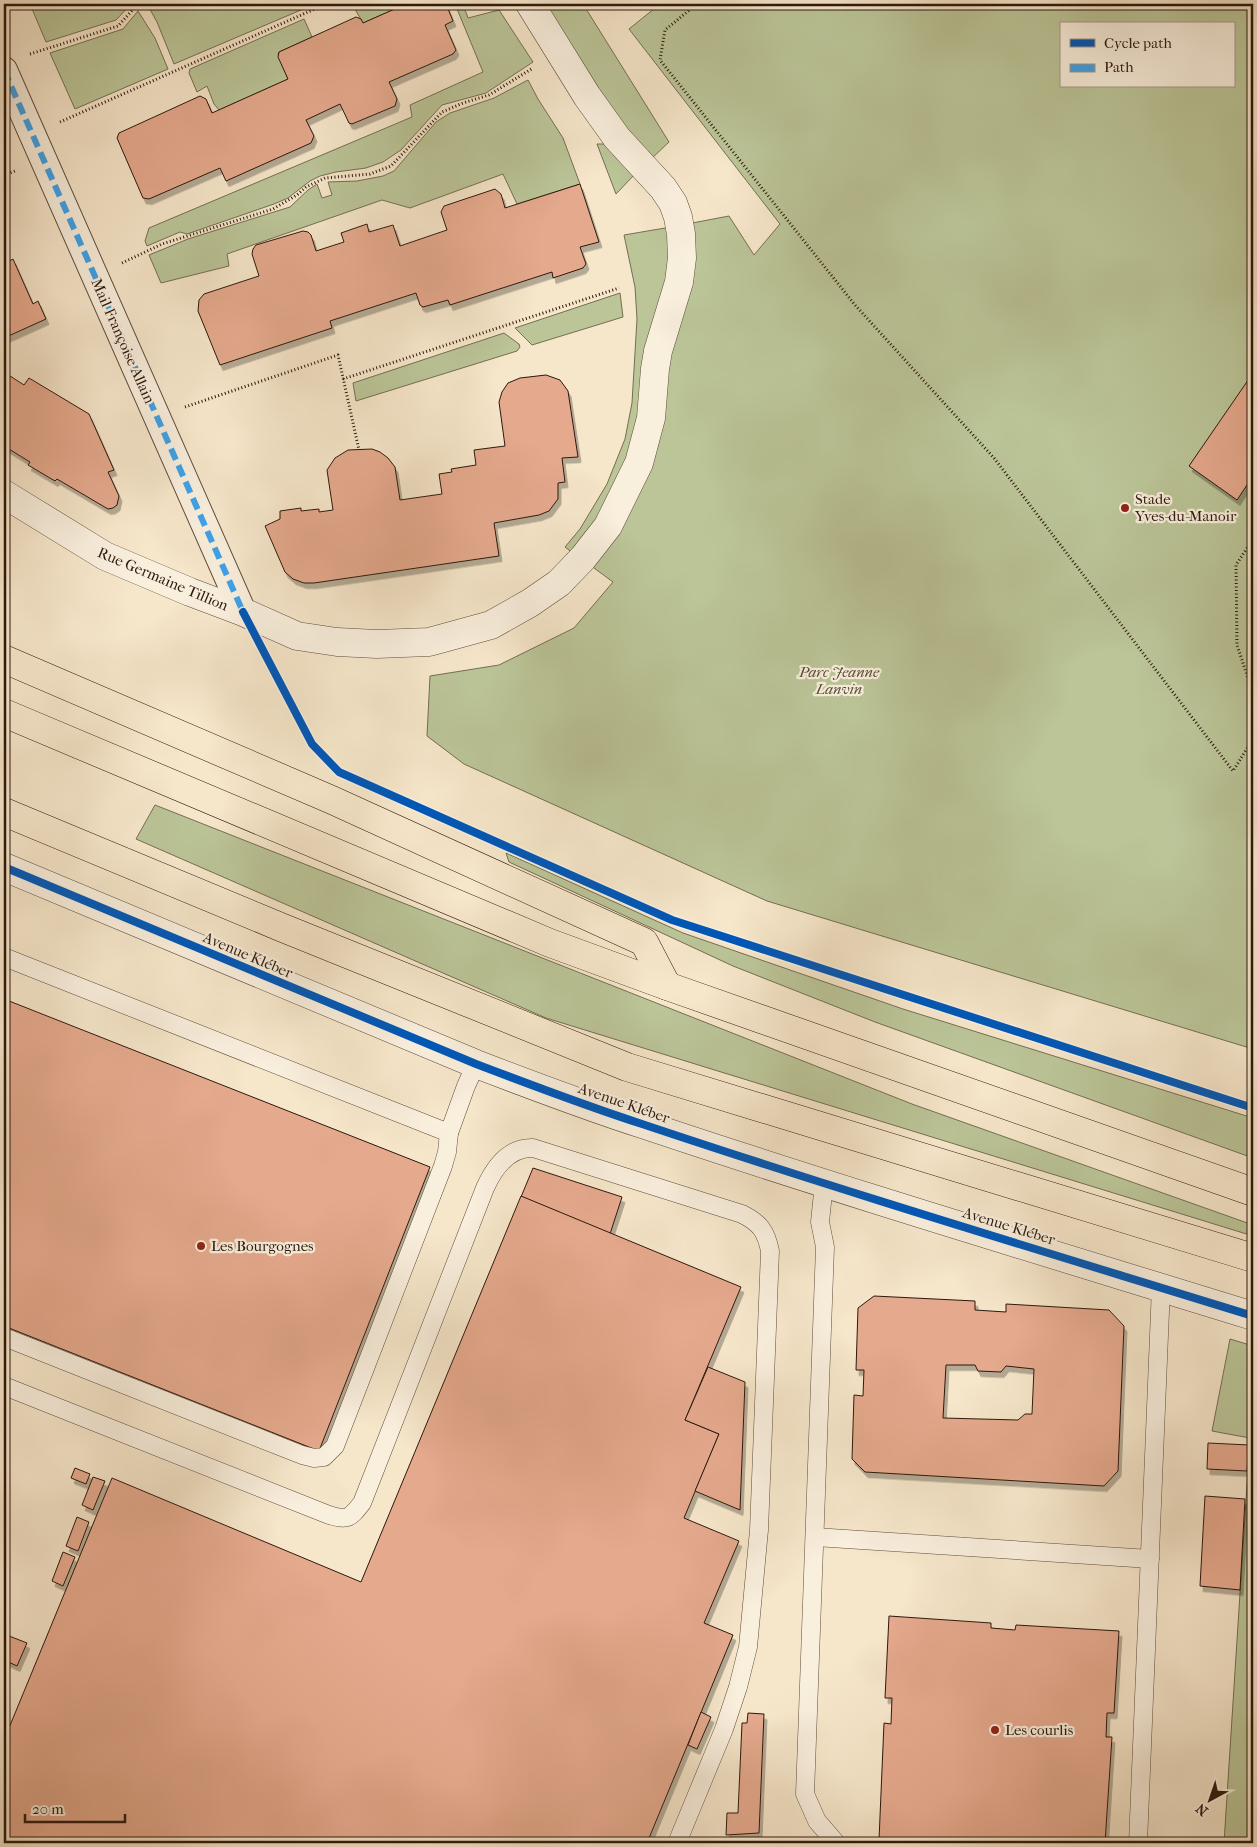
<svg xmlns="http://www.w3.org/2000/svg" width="1257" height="1847" viewBox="0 0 1257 1847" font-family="'IM FELL French Canon',serif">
	<defs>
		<filter id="shadow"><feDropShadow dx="3" dy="5.5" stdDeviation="0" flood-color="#0004"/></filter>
	</defs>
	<rect width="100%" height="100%" fill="#f6e6ca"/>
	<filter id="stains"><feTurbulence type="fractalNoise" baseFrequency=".004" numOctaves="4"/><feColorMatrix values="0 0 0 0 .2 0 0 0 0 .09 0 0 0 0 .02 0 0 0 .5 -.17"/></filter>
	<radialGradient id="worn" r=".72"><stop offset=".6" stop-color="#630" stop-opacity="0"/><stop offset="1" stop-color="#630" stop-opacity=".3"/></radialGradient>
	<!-- green -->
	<g fill="#bbc598" stroke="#746e52" fill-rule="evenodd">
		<path d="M30,4H131L116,20L46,42Z"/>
		<path d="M147,4H315L174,64L157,22Z"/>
		<path d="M352,4H406L363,23Z"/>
		<path d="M455,4H463L468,18L499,10L533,62L486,93L442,105L401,150L383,162L366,168L336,172L320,176L310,181L288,198L274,204L187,234L180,232L147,246L145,241L149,228L412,117L410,105L483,72Z"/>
		<path d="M540,4H583L669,142L650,160L606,105Z"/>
		<path d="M660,4H1253V1049L767,901L464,764L427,736L430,676L499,665L574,628L613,582L590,565L612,539L687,224L729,216L754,255L780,224L629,29ZM1061,24H1233V86H1061Z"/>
		<path d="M138,11L155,38L168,69L75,109L50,53L123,29Z"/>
		<path d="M304,19L312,37L279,52L278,54L288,79L219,110L214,104L207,86L197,92L189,73L190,69Z"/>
		<path d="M528,80L538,99L563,138L580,184L517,204L503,174L410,208L382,200L227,254L229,266L161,283L149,255L188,239L290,207L308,190L317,184L322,198L332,195L328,182L357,181L383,176L394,171L436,122L450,113L494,98Z"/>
		<path d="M597,144H609L636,173L616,194Z"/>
		<path d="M671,227L674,253L639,429L615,493L574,554L565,547L580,529L607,484L625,439L632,403L637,319L635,287L624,235Z"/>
		<path d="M620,293L623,317L532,345L515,328Z"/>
		<path d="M504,333L519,344L520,347L517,351L356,401L353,383Z"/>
		<path d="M155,805L912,1104L1253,1225V1236L546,1018L136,839Z"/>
		<path d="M506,853L683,933L903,1009L1253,1118V1158L875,1022L733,966L509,862Z"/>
		<path d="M1230,1339L1253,1346V1843H1224L1250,1438L1212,1431Z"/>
	</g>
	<!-- building -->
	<g fill="#e5a98d" stroke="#2d180d" fill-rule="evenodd" filter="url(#shadow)">
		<path d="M406,4H446L453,21L445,25L456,50L453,54L389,82L397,99L395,106L352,124L349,123L340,104L306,120L314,136L311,143L226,181L220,168L149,199L143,198L117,138L119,133L200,96L206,99L212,113L288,79L278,57L279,52L356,17L361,19L363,23Z"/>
		<path d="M580,184L599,242L580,247L586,264L583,268L553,278L552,272L450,305L448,300L423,307L420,305L416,293L330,321L332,328L220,365L198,311L199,300L204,294L259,276L252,254L253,249L256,245L303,231L308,232L311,235L316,251L344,242L341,233L367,224L369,232L393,225L400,246L447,230L441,212L444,206L495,189L501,194L505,208Z"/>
		<path d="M13,259L33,304L38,301L46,319L4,338V264Z"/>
		<path d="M4,372L24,385L29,378L89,414L114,470L108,472L119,496L117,505L113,508L108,509L57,479L55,481L28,465L30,462L4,446Z"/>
		<path d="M1253,373V476L1237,500L1189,466Z"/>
		<path d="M546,375L560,380L568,391L578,457L562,458L565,482L558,483V499L549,511L539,515L494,523L499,556L314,583H304L293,579L285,572L265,526L280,519V511L301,508V511L319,509V512L333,510L327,470L335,458L348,450L372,449L380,452L388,458L395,467L400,500L442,494L439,474L452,472L451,469L476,465L474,450L505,446L499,402L502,392L508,383L520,378Z"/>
		<path d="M4,999L430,1167L319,1451L4,1326Z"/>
		<path d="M533,1168L622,1197L610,1234L521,1197Z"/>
		<path d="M521,1196L741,1287L685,1420L719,1434L684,1518L739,1541L704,1623L733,1635L647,1843H4V1740L112,1478L361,1582Z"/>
		<path d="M874,1296L975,1301V1310L1006,1312V1304L1109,1310L1124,1326L1118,1471L1104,1486L865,1472L852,1459L854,1395L863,1396L864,1370H856L858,1308ZM946,1365H975L978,1371L1001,1372L1006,1366L1034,1369L1032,1414H1025L1018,1420L943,1418Z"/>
		<path d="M708,1367L745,1382L740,1510L695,1491L719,1434L685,1420Z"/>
		<path d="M1208,1443L1249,1445L1247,1471L1207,1469Z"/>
		<path d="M75,1468L90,1474L86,1484L71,1478Z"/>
		<path d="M93,1477L105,1481L93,1510L82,1505Z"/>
		<path d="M1205,1496L1245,1499L1240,1590L1200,1586Z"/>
		<path d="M77,1517L89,1522L78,1551L66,1546Z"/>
		<path d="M63,1552L75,1557L63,1586L52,1581Z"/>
		<path d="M889,1616L991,1623V1628L1015,1630L1016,1625L1119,1631L1114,1713H1107L1106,1737H1112L1105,1843H1003V1842L979,1840L978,1843H928L879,1840L884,1723L891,1724L892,1698H885Z"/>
		<path d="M4,1634L27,1643L17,1666L4,1660Z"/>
		<path d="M701,1712L711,1717L697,1749L688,1745Z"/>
		<path d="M748,1713L764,1714L759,1833L726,1835L727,1813H738L742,1723H747Z"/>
	</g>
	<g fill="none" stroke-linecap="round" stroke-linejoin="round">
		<!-- service casing -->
		<g stroke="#5f4c3c" stroke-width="19">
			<g id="service">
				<path d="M4,957L449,1133L447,1152L443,1166L335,1446L324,1457L314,1458L302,1455L4,1337"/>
				<path d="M449,1133L466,1086L476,1064"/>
				<path d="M824,1183L820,1222L825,1247L805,1794L817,1821L836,1843"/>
				<path d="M4,1386L329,1515C348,1521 350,1518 362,1503L485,1188C494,1168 509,1147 533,1148L742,1214C760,1223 766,1231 770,1251L759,1530L748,1647L738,1687L724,1729L677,1843"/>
				<path d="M815,1537L1150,1559"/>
				<path d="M1138,1843L1161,1287"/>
			</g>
		</g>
		<!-- pedestrian casing -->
		<g stroke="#5f4c3c" stroke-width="28">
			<path id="pedestrian" d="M4,70L243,612"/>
		</g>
		<!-- minor casing -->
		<g stroke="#5f4c3c" stroke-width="29">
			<path id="minor" d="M4,494L105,556L190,592L243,612L297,636L337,642L377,644L429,642L491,625L530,603L559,583L583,558L608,526L639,463L651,418L655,369L658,351L679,282L682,258L681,234L678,217L673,203L663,188L617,138L587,96L530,4"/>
		</g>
		<!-- tertiary casing -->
		<g stroke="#5f4c3c" stroke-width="29">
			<path id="tertiary" d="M4,867L476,1064C531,1085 586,1106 642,1124C845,1192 1049,1253 1253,1316"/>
		</g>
		<!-- motorway casing -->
		<g stroke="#2d180d" stroke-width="29">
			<g id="motorway">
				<path d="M4,659L332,800L644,942L667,986"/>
				<path d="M4,713L550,943L667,986L1253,1192"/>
				<path d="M4,812L283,928L627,1067L1253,1258"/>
			</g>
		</g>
		<!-- path -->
		<g stroke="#2d180d" stroke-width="3" stroke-dasharray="1 2.5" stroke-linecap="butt">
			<path d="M697,4L665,30L660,60L855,305L994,458L1233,771L1253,739"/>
			<path d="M30,54L118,26L138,4"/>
			<path d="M60,122L326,4"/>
			<path d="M4,175L15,171"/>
			<path d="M122,263L162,244L273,209L297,195L306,187L325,178L370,174L391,166L442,112L463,103L489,95L533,68"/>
			<path d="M343,379L619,288"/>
			<path d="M185,407L338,355L359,450"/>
			<path d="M1253,539L1236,565L1237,645L1253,693"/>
		</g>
		<!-- service -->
		<use href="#service" stroke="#f9efdd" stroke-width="18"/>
		<!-- pedestrian -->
		<use href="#pedestrian" stroke="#f9efdd" stroke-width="26"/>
		<!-- minor -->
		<use href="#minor" stroke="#f9efdd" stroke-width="28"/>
		<!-- tertiary -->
		<use href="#tertiary" stroke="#f9efdd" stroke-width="28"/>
		<!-- motorway -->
		<use href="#motorway" stroke="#f6e6ca" stroke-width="28"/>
		<!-- quiet -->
		<path stroke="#3ea2e9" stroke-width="6" stroke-dasharray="12 6" stroke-linecap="butt" d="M4,70L243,612"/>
		<!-- cycleway casing -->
		<g stroke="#f9efdd" stroke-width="11">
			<g id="cycleway">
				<path d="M243,612L312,744L339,772L672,920L1253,1108"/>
				<path d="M4,867L476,1064C531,1085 586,1106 642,1124C845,1192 1049,1253 1253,1316"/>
			</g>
		</g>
		<!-- cycleway -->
		<use href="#cycleway" stroke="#0057b8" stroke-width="8"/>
	</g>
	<!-- markers -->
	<g fill="#8f2418" stroke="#f9efdd" stroke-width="2">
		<circle cx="1125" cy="508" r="5"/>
		<circle cx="201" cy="1246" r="5"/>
		<circle cx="995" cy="1730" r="5"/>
	</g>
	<g text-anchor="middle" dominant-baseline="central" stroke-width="4.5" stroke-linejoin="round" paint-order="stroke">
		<!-- street labels -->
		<g font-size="15" fill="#2d180d" stroke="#f9efdd">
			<text transform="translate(123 341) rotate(66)">Mail Françoise Allain</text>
			<text transform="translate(163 579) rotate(23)">Rue Germaine Tillion</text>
			<text transform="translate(248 955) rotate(23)">Avenue Kléber</text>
			<text transform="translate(624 1103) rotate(19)">Avenue Kléber</text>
			<text transform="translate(1009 1226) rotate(17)">Avenue Kléber</text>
		</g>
		<!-- poi labels -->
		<g font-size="15" fill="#2d180d" stroke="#f9efdd" text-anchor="start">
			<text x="1135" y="499">Stade<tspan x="1135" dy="17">Yves-du-Manoir</tspan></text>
			<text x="211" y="1246">Les Bourgognes</text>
			<text x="1005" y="1730">Les courlis</text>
		</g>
		<!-- park labels -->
		<g font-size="15" font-style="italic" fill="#584c37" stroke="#f9efdd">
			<text x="839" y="672">Parc Jeanne<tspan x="839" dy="17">Lanvin</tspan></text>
		</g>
	</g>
	<!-- margin -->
	<rect width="1257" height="1847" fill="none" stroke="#f6e6ca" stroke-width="20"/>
	<rect x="5" y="5" width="1247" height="1837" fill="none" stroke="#2d180d" stroke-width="2.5"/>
	<rect x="10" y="10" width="1237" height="1827" fill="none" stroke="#2d180d"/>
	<!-- legend -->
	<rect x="1060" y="22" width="175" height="65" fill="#f9efdd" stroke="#a7998a"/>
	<rect x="1070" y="39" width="25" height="8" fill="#0057b8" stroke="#a7998a"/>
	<text x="1104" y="48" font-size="15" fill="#2d180d">Cycle path</text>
	<rect x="1070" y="64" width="25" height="8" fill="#3ea2e9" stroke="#a7998a"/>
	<text x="1104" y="72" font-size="15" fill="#2d180d">Path</text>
	<!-- north arrow -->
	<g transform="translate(1210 1800) rotate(220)" stroke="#f9efdd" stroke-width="4" paint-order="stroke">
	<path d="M0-4L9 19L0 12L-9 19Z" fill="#2d180d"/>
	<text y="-8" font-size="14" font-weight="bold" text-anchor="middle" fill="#2d180d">N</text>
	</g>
	<!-- scale -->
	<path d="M25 1814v8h100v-8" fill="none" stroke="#2d180d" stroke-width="2.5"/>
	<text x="32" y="1814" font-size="15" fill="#2d180d" stroke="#f9efdd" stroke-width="4" paint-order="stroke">20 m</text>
	<rect width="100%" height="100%" filter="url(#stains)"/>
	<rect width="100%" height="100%" fill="url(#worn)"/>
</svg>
